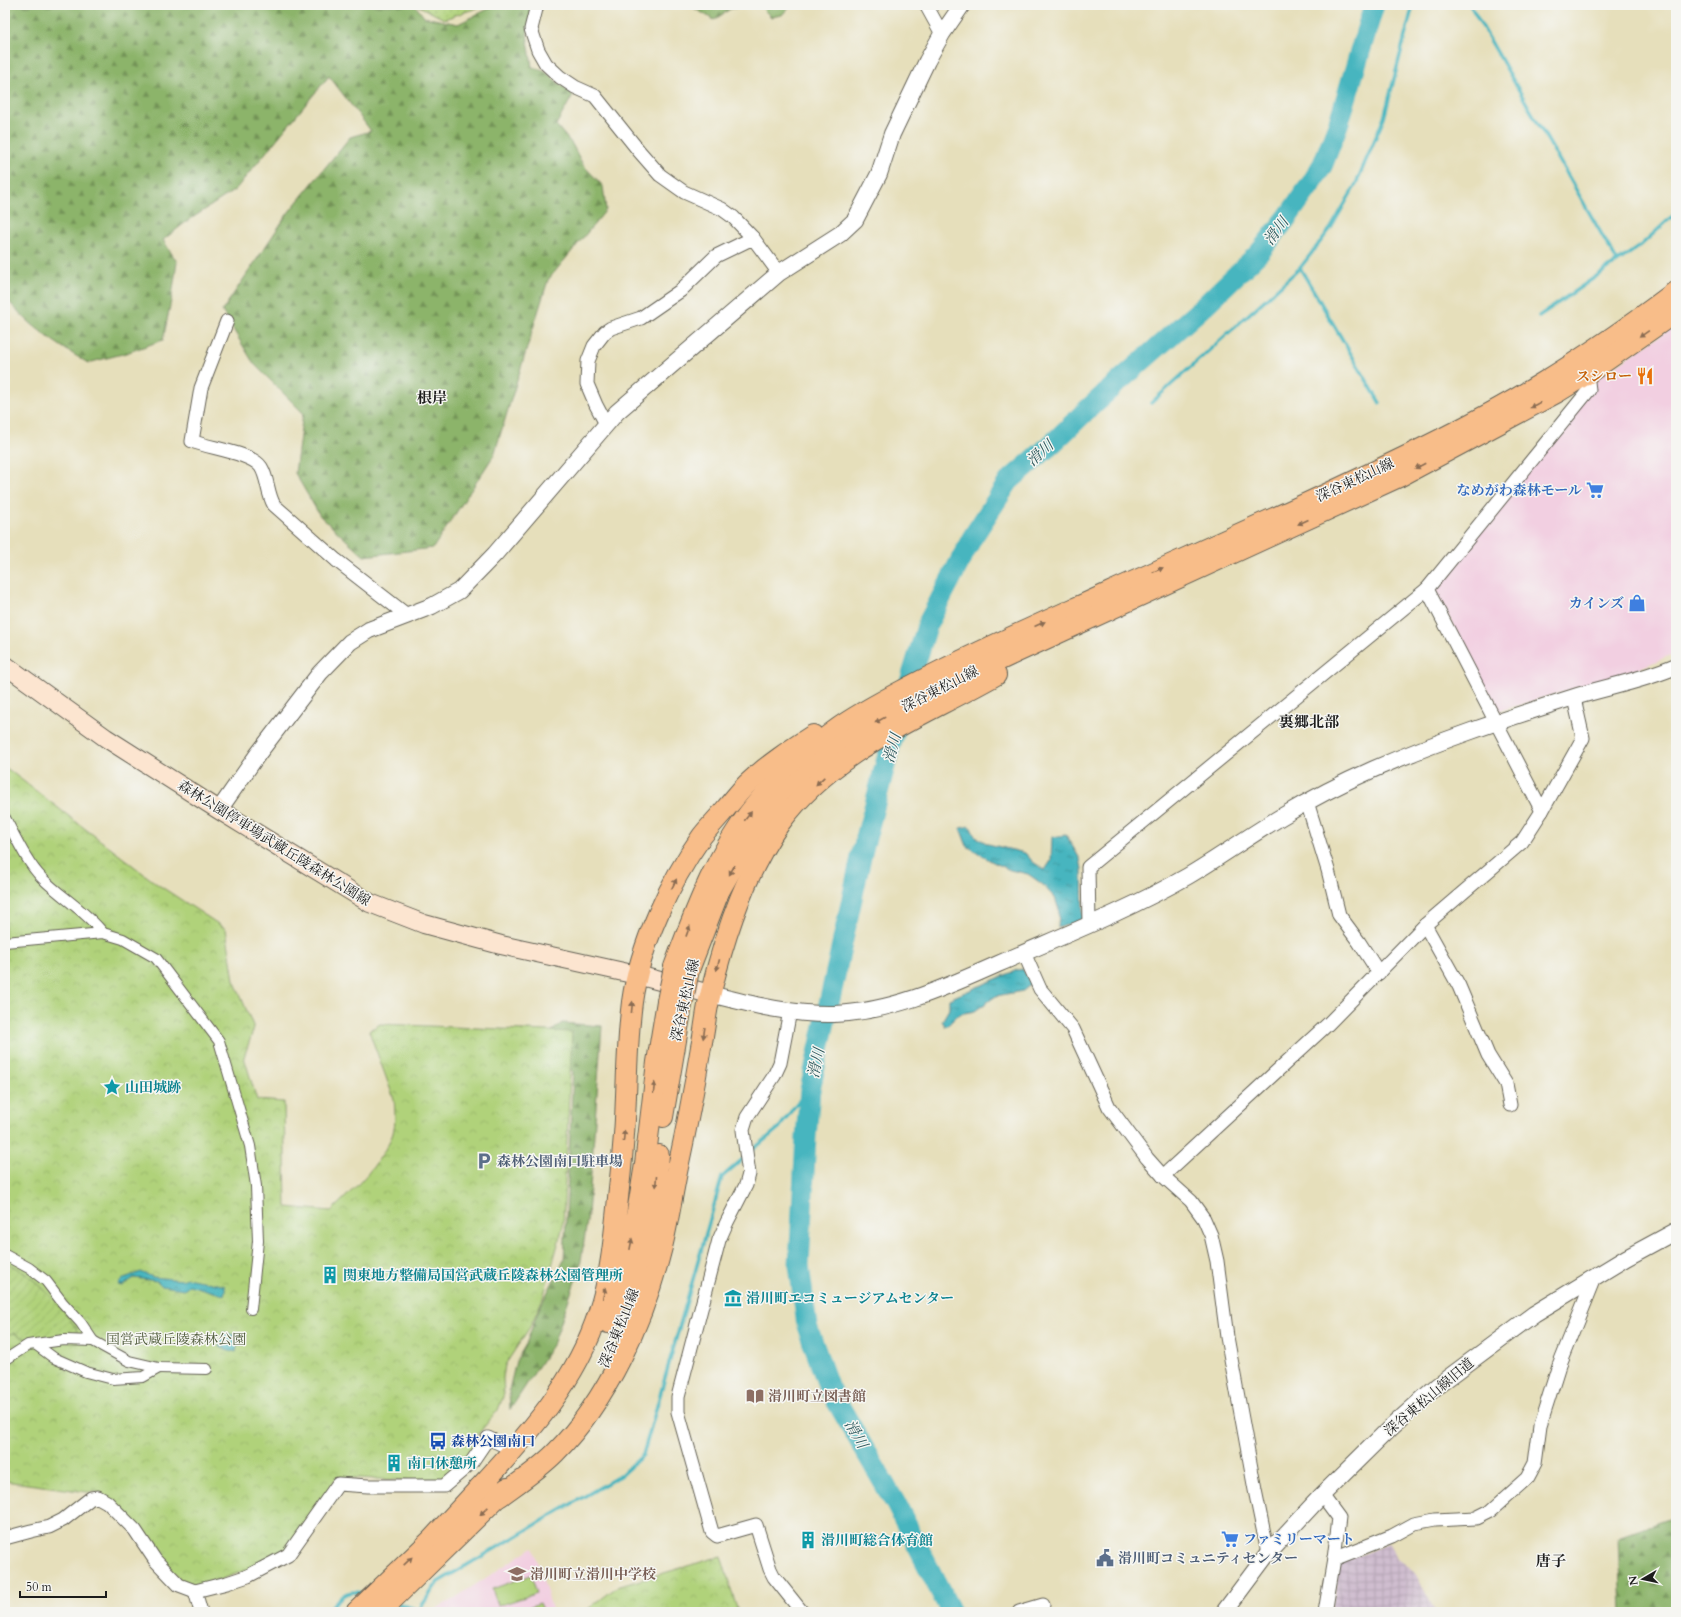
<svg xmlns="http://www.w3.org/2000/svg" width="1681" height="1617" viewBox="0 0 1681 1617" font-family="Cardo,'Noto Serif JP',serif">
	<defs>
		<pattern id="industrial-grid" width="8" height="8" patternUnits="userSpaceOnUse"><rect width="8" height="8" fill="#cfbdcf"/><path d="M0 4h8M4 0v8" fill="none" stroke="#b1a2b1"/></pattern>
		<pattern id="grass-dots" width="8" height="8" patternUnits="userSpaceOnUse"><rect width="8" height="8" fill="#b0d27a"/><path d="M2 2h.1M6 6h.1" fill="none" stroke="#97b469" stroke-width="1.8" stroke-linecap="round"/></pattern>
		<pattern id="forest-firs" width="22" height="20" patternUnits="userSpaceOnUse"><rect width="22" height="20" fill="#8cb46a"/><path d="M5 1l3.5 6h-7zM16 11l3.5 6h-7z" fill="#729256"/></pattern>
		<pattern id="park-crowns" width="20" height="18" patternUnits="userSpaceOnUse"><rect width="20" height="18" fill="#b0d27a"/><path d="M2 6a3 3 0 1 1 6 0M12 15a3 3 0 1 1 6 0" fill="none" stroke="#97b469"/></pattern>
		<pattern id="garden-furrows" width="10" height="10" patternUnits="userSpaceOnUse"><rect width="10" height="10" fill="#b0d27a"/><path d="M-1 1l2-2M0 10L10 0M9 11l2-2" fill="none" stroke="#97b469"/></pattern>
		<pattern id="water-ripples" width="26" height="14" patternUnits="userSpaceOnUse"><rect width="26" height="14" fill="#46b5bf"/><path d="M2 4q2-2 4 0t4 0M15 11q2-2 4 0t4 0" fill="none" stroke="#3a929a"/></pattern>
	</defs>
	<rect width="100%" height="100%" fill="#f6f6f2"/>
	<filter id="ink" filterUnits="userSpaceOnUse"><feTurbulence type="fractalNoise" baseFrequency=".025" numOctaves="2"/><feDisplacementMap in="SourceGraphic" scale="8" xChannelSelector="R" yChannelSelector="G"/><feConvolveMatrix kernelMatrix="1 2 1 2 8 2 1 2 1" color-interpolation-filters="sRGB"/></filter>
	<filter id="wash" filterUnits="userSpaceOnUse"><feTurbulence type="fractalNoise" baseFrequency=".012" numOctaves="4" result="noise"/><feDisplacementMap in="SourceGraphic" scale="16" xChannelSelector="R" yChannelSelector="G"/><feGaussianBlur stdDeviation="0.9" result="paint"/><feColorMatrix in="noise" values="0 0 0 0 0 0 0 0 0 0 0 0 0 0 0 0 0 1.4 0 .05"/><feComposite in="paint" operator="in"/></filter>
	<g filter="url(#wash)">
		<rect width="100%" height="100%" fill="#e6dfbb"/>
		<!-- built -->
		<g fill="#f2cfe1">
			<path d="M1676,325V653L1630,672L1498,711L1434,589L1593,381Z"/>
			<path d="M533,1547L553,1612H430L452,1600Z"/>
		</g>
		<!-- industrial -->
		<path fill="url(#industrial-grid)" d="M1390,1543L1397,1559L1414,1571L1436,1612H1331L1339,1564Z"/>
		<!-- grass -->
		<path fill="url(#grass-dots)" stroke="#66774b" d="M417,5H482L483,6L444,19Z"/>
		<!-- forest -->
		<g fill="url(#forest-firs)" stroke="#546843">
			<path d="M5,5H415L424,17L458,24L496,5H523L533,11L527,34L532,67L543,70L573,95L556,125L572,144L583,165L603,186L606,210L548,280L494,455L433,548L364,556L320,516L295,473L303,413L254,364L222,311L288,213L350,137L371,131L329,76L235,190L186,222L163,240L177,262L172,296L163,340L126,353L88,363C57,345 28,325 5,297Z"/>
			<path d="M689,5H748L730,9L714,20Z"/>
			<path d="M759,5H791L782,15L771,17Z"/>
			<path d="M562,1023L602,1026L588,1215L580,1267L554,1342L510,1410L509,1390L516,1361L526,1344L539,1309L564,1260L573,1072L561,1057L551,1032Z"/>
			<path d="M1676,1516V1612H1621L1618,1537Z"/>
		</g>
		<!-- park -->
		<g fill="url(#park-crowns)" stroke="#66774b">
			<path d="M5,767L157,884L226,929L234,980L254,1028L244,1057L257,1100L284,1102L286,1207L331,1211C354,1189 379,1166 392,1136C396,1126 395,1110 394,1099L369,1031L380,1024L572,1032L563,1226L543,1298L530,1327L505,1365L503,1378L504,1394L498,1410L475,1438L481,1443L446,1480L438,1482L337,1477L289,1550L258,1566L219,1580L197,1586L180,1580L97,1492H87L5,1481Z"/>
			<path d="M721,1556L738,1612H584L617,1587Z"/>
		</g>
		<!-- garden -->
		<path fill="url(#garden-furrows)" stroke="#66774b" d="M5,1262C35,1276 58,1302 76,1328L77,1333L75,1336L68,1334L28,1340L14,1333L5,1335Z"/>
		<!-- pitch -->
		<g fill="#b0d27a" stroke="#66774b">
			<path d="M531,1575L537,1593L498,1606L492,1589Z"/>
			<path d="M540,1603L544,1612H513Z"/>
		</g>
		<!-- water -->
		<g fill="url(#water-ripples)" stroke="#31686e">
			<path d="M970,826L975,836L988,844L1025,853L1033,862L1045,870L1051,861L1052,837L1066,835L1080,859L1082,869L1083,919L1058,928L1059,910L1055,898L1042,884L1028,874L1010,870L991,861L967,846L960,828Z"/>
			<path d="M1023,969L1031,984L1023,991L996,996L975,1011L959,1014L946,1027L942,1021L949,1009V999L1017,970Z"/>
			<path d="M141,1272L153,1277L182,1280L187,1278L221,1285L225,1286V1291L224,1295L189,1285L184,1289L162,1286L157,1281L134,1278L122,1286L118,1285C122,1277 133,1275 141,1272Z"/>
			<path d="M223,1332L239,1336L236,1352L219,1347Z"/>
		</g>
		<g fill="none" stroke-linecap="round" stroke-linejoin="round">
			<!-- stream -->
			<g stroke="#46b5bf" stroke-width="3.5">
				<path d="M1470,5L1617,261"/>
				<path d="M1300,268L1380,403"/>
				<path d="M1539,316L1640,246L1676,213"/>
				<path d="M1151,403L1300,268L1331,228L1355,186L1384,118L1413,5"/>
				<path d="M750,1152L779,1128L797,1103L810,1090"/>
				<path d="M399,1604L419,1610L438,1582L621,1475L643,1455L722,1177L744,1158"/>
				<path d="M326,1612C340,1598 345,1587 366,1594"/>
			</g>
			<!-- river -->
			<path stroke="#46b5bf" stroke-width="21" d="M951,1612L896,1504L829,1388L807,1326L799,1265L806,1137L810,1090L862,853L890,747L928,623L972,538L1009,481L1054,442L1089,408L1204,306L1259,253L1286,219L1311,184L1323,164L1339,122L1374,5"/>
		</g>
	</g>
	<g filter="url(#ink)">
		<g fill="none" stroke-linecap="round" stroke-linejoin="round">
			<!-- pedestrian casing -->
			<g stroke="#636054" stroke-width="12">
				<g id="pedestrian">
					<path d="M5,818C15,836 27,863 42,878C61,897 86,911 103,933"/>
					<path d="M5,942L103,933L123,939L156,958L219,1041L250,1146L256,1186L258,1241L251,1309"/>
					<path d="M5,1255L29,1268L46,1281L62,1302L81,1323L93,1341"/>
					<path d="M35,1344L54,1358L86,1372L113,1379L143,1377L159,1368"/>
					<path d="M5,1360L28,1345L64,1340L93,1341L129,1361L159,1368L207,1369"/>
				</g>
			</g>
			<!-- minor casing -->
			<g stroke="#636054" stroke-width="15">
				<g id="minor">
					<path d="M537,5L531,29L538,50L546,64L560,77L575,87L595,96L639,151L660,175L684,192L722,209L733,217L753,238"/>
					<path d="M926,5L942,34"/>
					<path d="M227,321L201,388L192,441C208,448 252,453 261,467C268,478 267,493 274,505L336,560L408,616"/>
					<path d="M606,424L596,405L587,384L588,361L594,346L605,332L611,328L641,318L680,291L716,256L753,238L779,273"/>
					<path d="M1427,589L1542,811L1583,738L1574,698"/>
					<path d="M1307,802L1328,870L1339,915L1359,942L1379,973"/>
					<path d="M1089,925L1088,867L1427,589L1589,390L1587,374"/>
					<path d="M1425,925L1459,986L1488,1055L1506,1084L1510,1105"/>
					<path d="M1024,953L1040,989L1073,1029L1109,1107L1147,1158L1163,1176L1191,1201L1204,1219L1211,1235L1217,1261L1227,1337L1255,1490L1268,1553"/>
					<path d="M790,1011L780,1063L774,1076L747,1117L743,1130L749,1174L746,1185L727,1222L719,1240L678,1397V1412L712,1532L717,1536L756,1525L770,1569L774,1577L802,1612"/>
					<path d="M1163,1176L1328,1024L1425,925L1522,842L1542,811"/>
					<path d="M1322,1495L1339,1518L1334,1559L1325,1612"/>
					<path d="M5,1538L31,1531L49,1527L63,1520L91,1498L98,1497L107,1502L135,1530L155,1560L179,1585L195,1591L227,1583L248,1576L288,1555L338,1484L368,1486H444L471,1463L488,1438L514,1450"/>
					<path d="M1334,1559L1392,1536L1414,1524L1435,1520L1476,1518L1490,1511L1527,1478L1535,1463L1540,1425L1559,1365L1594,1278"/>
					<path d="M195,1591L201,1612"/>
					<path d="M1019,1612L1043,1605"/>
				</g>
			</g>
			<!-- tertiary casing -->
			<g stroke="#636054" stroke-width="18">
				<g id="tertiary">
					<path d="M219,810L258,754L320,673L350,642L369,630L432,606L459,591L495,554L617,412L779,273L840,234L855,220L879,174L892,134L927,61L942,34L962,5"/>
					<path d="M710,994C750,1004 792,1015 834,1014C892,1012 946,987 998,964C1062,936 1127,911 1188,876C1220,857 1249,836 1281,817C1311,799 1342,783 1374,769C1438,741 1505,719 1571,698C1606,687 1642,681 1676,666"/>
					<path d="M1224,1612L1268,1553L1322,1495L1390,1428L1437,1386L1534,1314L1626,1258L1676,1231"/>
				</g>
			</g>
			<!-- secondary casing -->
			<g stroke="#636054" stroke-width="20">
				<path id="secondary" d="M5,665L106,738L219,810L370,903L424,924L501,945L637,975L710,994"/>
			</g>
			<!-- primary casing -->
			<g stroke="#636054" stroke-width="22">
				<g id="primary">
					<path d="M674,967C698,902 722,838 771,787C794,764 819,740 847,722C876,703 908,687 940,671C996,643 1053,618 1110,592C1185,558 1262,524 1337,489C1405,457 1473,425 1537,386C1585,357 1631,325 1676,291"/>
					<path d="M689,970L719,892L743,849L769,814L788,792L835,749L864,729L943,687L1015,653L1399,477L1558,392L1587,374L1676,312"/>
					<path d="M663,1117L682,1005"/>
					<path d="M633,1296L644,1257L654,1209L659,1155"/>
					<path d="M608,1323L619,1294L638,1207L645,1164L657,1062L667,1001"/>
					<path d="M479,1488C528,1435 577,1381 599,1311C613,1268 615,1223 620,1179C622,1159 624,1139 625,1119C627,1080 627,1041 632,1002C640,945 669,883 702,836C710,826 719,817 727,807C734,799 740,791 747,784C767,765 790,750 813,735"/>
					<path d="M499,1497C518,1483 538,1470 555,1453C608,1400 644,1319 662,1247C668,1223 672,1197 677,1172C686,1131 694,1089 701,1047C705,1029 706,1010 711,992C725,934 745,872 780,823C835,748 919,719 996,675"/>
					<path d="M356,1612L431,1540L479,1488L489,1481"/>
					<path d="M380,1612L507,1488"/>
				</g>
			</g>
			<!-- pedestrian -->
			<use href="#pedestrian" stroke="#fff" stroke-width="10"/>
			<!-- minor -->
			<use href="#minor" stroke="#fff" stroke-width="13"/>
			<!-- tertiary -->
			<use href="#tertiary" stroke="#fff" stroke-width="16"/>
			<!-- secondary -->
			<use href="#secondary" stroke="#fce5d0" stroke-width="18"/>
			<!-- primary -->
			<use href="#primary" stroke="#f8bd89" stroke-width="20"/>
			<!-- primary-bridge casing -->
			<g stroke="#636054" stroke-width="22" stroke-linecap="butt">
				<g id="primary-bridge">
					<path d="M667,1001L674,967"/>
					<path d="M682,1005L689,970"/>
				</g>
			</g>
			<!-- primary-bridge -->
			<use href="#primary-bridge" stroke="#f8bd89" stroke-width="20"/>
		</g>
		<!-- one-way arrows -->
		<defs><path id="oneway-solid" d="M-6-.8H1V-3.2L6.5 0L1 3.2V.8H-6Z"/></defs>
		<g fill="#8a6c52">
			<use href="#oneway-solid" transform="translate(1644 334) rotate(145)"/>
			<use href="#oneway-solid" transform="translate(1535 405) rotate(151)"/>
			<use href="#oneway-solid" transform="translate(1420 466) rotate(152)"/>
			<use href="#oneway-solid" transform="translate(1303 522) rotate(156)"/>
			<use href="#oneway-solid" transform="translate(1158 570) rotate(-25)"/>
			<use href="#oneway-solid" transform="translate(1040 624) rotate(-24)"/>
			<use href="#oneway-solid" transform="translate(880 720) rotate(151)"/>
			<use href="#oneway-solid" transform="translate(820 781) rotate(136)"/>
			<use href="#oneway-solid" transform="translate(748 816) rotate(-52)"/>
			<use href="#oneway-solid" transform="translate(732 870) rotate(119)"/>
			<use href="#oneway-solid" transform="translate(674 884) rotate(-63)"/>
			<use href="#oneway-solid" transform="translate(688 931) rotate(-70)"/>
			<use href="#oneway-solid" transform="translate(718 965) rotate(105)"/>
			<use href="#oneway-solid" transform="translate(632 1007) rotate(-84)"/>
			<use href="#oneway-solid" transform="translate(704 1033) rotate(99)"/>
			<use href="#oneway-solid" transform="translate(654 1088) rotate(-83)"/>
			<use href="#oneway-solid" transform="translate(624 1136) rotate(-84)"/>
			<use href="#oneway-solid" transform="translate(656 1182) rotate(95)"/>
			<use href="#oneway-solid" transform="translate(631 1244) rotate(-79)"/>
			<use href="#oneway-solid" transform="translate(604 1293) rotate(-77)"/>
			<use href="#oneway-solid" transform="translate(484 1511) rotate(136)"/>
			<use href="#oneway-solid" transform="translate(408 1561) rotate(-44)"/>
		</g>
	</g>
	<!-- icons -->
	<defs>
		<g id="restaurant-bare" transform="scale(1.38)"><path d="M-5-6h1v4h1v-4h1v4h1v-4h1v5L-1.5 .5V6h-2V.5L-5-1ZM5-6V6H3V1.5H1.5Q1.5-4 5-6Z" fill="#e8710a" stroke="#f6f6f2" stroke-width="2.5" paint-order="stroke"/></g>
		<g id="supermarket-bare" transform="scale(1.38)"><path d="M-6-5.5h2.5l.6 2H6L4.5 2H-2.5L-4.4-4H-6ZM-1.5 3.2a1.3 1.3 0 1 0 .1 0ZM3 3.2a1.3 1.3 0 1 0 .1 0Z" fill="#3f7fe0" stroke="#f6f6f2" stroke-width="2.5" paint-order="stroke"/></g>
		<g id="shop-bare" transform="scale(1.38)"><path d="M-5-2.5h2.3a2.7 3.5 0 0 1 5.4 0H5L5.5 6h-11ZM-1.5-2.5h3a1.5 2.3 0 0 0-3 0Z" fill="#3f7fe0" stroke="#f6f6f2" stroke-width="2.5" paint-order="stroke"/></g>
		<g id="sight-bare" transform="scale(1.38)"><path d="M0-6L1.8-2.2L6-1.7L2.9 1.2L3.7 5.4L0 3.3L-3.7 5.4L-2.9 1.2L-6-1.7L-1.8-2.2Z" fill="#0f9aa8" stroke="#f6f6f2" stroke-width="2.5" paint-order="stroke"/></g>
		<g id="parking-bare" transform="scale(1.38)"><path d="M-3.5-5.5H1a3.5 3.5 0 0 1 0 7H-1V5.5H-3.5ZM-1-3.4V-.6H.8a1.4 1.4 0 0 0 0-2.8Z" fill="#5c6f8a" stroke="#f6f6f2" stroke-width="2.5" paint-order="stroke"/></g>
		<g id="building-bare" transform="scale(1.38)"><path d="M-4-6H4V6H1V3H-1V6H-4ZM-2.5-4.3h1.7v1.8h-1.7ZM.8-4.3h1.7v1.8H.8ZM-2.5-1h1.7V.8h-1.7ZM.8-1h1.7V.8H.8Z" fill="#0f9aa8" stroke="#f6f6f2" stroke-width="2.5" paint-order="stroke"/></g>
		<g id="museum-bare" transform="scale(1.38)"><path d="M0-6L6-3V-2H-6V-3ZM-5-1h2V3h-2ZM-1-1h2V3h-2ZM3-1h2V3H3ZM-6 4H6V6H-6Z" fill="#0f9aa8" stroke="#f6f6f2" stroke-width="2.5" paint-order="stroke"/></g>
		<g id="library-bare" transform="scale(1.38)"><path d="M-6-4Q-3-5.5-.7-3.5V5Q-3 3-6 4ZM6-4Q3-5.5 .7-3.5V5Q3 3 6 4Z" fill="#8d6e63" stroke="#f6f6f2" stroke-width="2.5" paint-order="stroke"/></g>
		<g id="bus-bare" transform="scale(1.38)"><path d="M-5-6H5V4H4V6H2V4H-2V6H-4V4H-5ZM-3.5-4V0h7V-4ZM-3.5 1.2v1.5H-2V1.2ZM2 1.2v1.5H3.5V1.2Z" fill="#1a4fb4" stroke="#f6f6f2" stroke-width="2.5" paint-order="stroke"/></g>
		<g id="civic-bare" transform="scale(1.38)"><path d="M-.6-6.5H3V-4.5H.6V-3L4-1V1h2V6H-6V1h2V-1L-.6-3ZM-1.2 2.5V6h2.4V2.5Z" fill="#5c6f8a" stroke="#f6f6f2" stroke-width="2.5" paint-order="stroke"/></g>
		<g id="school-bare" transform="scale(1.38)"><path d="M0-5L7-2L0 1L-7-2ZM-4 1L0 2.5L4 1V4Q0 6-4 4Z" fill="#8d6e63" stroke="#f6f6f2" stroke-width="2.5" paint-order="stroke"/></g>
	</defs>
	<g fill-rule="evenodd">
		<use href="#restaurant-bare" x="1645" y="376"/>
		<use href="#supermarket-bare" x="1595" y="490"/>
		<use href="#shop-bare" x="1637" y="603"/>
		<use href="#sight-bare" x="112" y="1087"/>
		<use href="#parking-bare" x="484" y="1161"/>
		<use href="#building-bare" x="330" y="1275"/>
		<use href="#museum-bare" x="733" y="1298"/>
		<use href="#library-bare" x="755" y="1396"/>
		<use href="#bus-bare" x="438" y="1441"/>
		<use href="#building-bare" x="394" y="1463"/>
		<use href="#supermarket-bare" x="1230" y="1539"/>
		<use href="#building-bare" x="808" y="1540"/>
		<use href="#civic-bare" x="1105" y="1558"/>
		<use href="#school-bare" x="517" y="1574"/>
	</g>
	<g text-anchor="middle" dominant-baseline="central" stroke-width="3" stroke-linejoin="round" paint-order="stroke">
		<!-- food labels -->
		<g font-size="14" font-weight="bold" fill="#c56008" stroke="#f6f6f2" text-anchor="end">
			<text x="1632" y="376">スシロー</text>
		</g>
		<!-- street labels -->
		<g font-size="14" fill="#1c1c1c" stroke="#f6f6f2">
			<text transform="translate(1355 480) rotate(-25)">深谷東松山線</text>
			<text transform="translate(940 689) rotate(-27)">深谷東松山線</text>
			<text transform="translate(274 843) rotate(32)">森林公園停車場武蔵丘陵森林公園線</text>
			<text transform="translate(685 1000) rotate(-77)">深谷東松山線</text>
			<text transform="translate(619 1328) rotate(-68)">深谷東松山線</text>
			<text transform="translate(1429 1397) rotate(-40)">深谷東松山線旧道</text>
		</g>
		<!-- shop labels -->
		<g font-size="14" font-weight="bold" fill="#366cbe" stroke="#f6f6f2" text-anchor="end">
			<text x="1582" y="490">なめがわ森林モール</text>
			<text x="1624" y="603">カインズ</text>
			<text x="1243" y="1539" text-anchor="start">ファミリーマート</text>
		</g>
		<!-- culture labels -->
		<g font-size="14" font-weight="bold" fill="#0d838f" stroke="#f6f6f2" text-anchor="start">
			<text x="125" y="1087">山田城跡</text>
			<text x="343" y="1275">関東地方整備局国営武蔵丘陵森林公園管理所</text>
			<text x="746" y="1298">滑川町エコミュージアムセンター</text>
			<text x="407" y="1463">南口休憩所</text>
			<text x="821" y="1540">滑川町総合体育館</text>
		</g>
		<!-- service labels -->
		<g font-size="14" font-weight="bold" fill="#4e5e75" stroke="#f6f6f2" text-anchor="start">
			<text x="497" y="1161">森林公園南口駐車場</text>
			<text x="1118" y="1558">滑川町コミュニティセンター</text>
		</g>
		<!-- park labels -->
		<g font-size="14" fill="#505c3d" stroke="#f6f6f2">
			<text x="176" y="1339">国営武蔵丘陵森林公園</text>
		</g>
		<!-- education labels -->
		<g font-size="14" font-weight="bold" fill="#785e54" stroke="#f6f6f2" text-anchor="start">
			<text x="768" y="1396">滑川町立図書館</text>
			<text x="530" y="1574">滑川町立滑川中学校</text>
		</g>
		<!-- transit labels -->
		<g font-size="14" font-weight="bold" fill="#164399" stroke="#f6f6f2" text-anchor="start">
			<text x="451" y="1441">森林公園南口</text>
		</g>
		<!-- water labels -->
		<g font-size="15" font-style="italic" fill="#2d595d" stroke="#f6f6f2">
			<text transform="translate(1276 231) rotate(-53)">滑川</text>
			<text transform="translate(1040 453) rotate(-42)">滑川</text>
			<text transform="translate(892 748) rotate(-74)">滑川</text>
			<text transform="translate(816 1063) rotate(-78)">滑川</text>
			<text transform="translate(856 1434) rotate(60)">滑川</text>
		</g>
		<!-- neighbourhood labels -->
		<g font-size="15" font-weight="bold" fill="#1c1c1c" stroke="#f6f6f2">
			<text x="432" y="398">根岸</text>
			<text x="1309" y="722">裏郷北部</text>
			<text x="1551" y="1561">唐子</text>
		</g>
	</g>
	<!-- margin -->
	<rect width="1681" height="1617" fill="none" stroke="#f6f6f2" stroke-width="20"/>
	<!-- north arrow -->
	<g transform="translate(1643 1579) rotate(261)" stroke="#f6f6f2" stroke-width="3" paint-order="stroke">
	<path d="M0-3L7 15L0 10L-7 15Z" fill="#1c1c1c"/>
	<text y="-6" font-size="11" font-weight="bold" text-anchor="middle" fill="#1c1c1c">N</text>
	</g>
	<!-- scale -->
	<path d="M20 1591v6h86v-6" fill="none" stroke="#1c1c1c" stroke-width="2"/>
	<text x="26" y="1591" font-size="12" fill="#1c1c1c" stroke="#f6f6f2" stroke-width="3" paint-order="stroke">50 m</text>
</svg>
